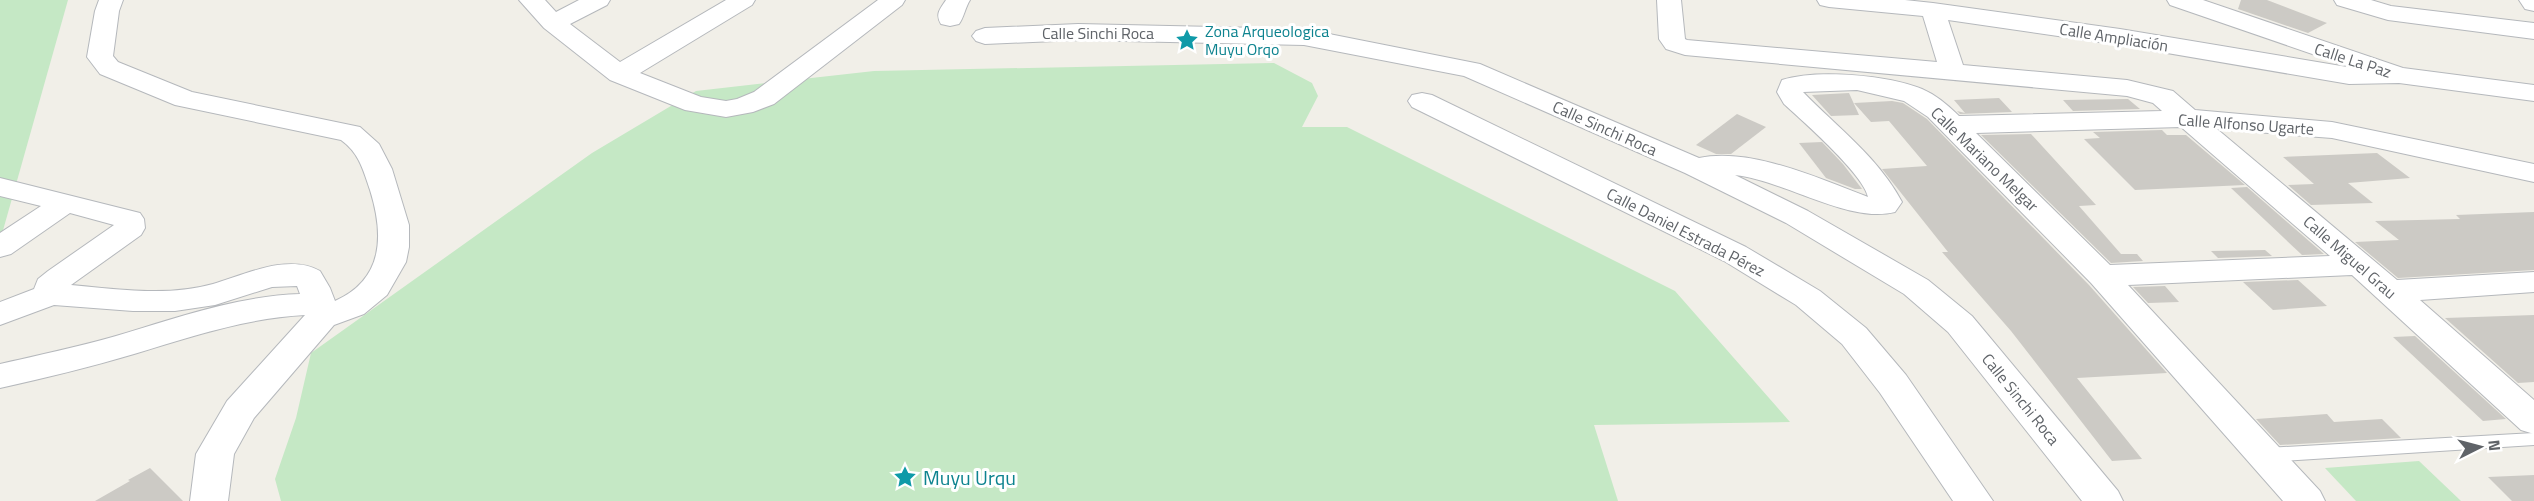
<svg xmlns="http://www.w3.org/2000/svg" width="2534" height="501" viewBox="0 0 2534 501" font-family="'Titillium Web',sans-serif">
	<rect width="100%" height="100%" fill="#f1efe8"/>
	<!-- green -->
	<g fill="#c5e8c5">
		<path d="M0,0H68L0,241Z"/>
		<path d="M1274,63L1312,83L1318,96L1302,127H1347L1675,291L1790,422L1594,425L1618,501H281L275,479L296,418L311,353L592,153L696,91L874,71Z"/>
		<path d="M2419,461L2461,501H2356L2325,468Z"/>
	</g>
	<!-- building -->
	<g fill="#cccac5">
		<path d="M2241,0H2267L2327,23L2308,33L2238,9Z"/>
		<path d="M1849,93L1859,115L1831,116L1812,95Z"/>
		<path d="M1999,98L2012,112L1960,114L1957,111L1965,113L1954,100Z"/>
		<path d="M2128,99L2140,109L2073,111L2063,100Z"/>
		<path d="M1892,101L1903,103L1927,119L2089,285L2167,373L2077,378L2142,459L2112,461L2011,331L1942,252H1948L1882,169L1927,166L1889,121L1871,122L1854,103Z"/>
		<path d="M1737,114L1766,127L1731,154H1716L1696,145Z"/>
		<path d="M2162,130L2167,135H2186L2245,185L2135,190L2084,139L2100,138L2093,132Z"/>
		<path d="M2031,134L2096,205L2079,206L2121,254H2137L2143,261L2111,263L1981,135Z"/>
		<path d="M1822,142L1843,164L1862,189H1855L1826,178L1799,143Z"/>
		<path d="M2377,153L2410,178L2348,183L2373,203L2311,205L2288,185L2314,184L2283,157Z"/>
		<path d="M2247,187L2324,254L2302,255L2231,188Z"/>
		<path d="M2534,212V270L2398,278L2355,242L2399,240L2375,221L2460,219L2456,215Z"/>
		<path d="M2265,250L2272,256L2218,258L2211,251Z"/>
		<path d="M2298,280L2327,306L2273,310L2243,282Z"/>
		<path d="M2165,286L2179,302L2148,303L2133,287Z"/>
		<path d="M2534,315V382L2518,383L2445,318Z"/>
		<path d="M2415,336L2506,419L2483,421L2393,337Z"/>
		<path d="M2327,414L2334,422L2382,419L2401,438L2280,445L2256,419Z"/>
		<path d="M150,468L183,501H95L130,481L128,480Z"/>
		<path d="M2534,475V501H2512L2488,477Z"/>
	</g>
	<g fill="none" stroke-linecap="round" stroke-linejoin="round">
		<!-- lane casing -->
		<g stroke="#b5b8bc" stroke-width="2">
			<path id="lane" d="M2534,433V445L2267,462L2261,460L2258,455L2261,450L2267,448Z"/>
		</g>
		<!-- street casing -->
		<g stroke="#b5b8bc" stroke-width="2">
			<g id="street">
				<path d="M99,0H123L119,11L113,56L118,62L192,92L360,127L379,144L392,169L409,225V247L406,262L387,295L364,314L334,325L254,418L234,454L228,501H190L196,454L227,401L305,315C246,318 190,337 134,354C90,367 45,378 0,388V364C39,355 78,347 116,336C176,318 237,296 300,294L297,286L272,287L215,305L175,311H133L54,305L0,325V302L34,289L38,279L48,271L114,225L70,213L11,254L0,257V233L41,206L0,196V178L140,213L144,219L145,228L141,235L71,285C117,289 167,297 213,284C244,275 288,253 320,271L330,288L335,301C384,279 384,235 370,190C363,169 359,153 341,140L175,105L100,74L87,57L95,11Z"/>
				<path d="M519,0H545L556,12L579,0H610L607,5L570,24L620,62L726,0H755L752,5L640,73L701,97L726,101L737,99L754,92L878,0H905L902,5L774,104L753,112L726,117L685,110L610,80L544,28Z"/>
				<path d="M946,0H970C965,8 964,17 959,24L950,26L941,24C935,14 940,9 946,0Z"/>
				<path d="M1657,0H1681L1685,39L1687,40L1937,62L1923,16L1829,7L1820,5L1817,0H1905L1933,3L2120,29L2353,68L2170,5L2167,0H2203L2403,68L2534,85V101L2399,83L2349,84L2120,45L1948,20L1963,65L2127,80L2173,91L2195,110L2332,122L2534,164V182L2332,138L2217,129L2397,280L2534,272V292L2420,300L2534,400V434L2521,430L2352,275L2128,285L2320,491L2325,501H2283L2091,283L1928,117L1904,101L1857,90L1803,92C1838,128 1878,157 1902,202L1895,212C1849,224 1786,181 1735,175L1808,211L1928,280L1972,316L2118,491L2123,501H2082L1948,332L1904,294L1786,223L1685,173L1464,76L1304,45L1078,40L985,44L976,41L972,36L976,31L985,28L1078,24L1304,29L1480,64L1699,158C1751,147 1820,179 1868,197C1864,175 1804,122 1784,104L1777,92L1782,80C1817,69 1888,75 1922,89C1936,95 1949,106 1959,116L2162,111L2153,103L2127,96L1685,55L1666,49L1659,39ZM2181,127L2330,256L2110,265L1976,133Z"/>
				<path d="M2334,0H2371L2391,6L2534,23V39L2388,20L2337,5Z"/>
				<path d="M2519,0H2534V11L2525,9Z"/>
				<path d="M1422,93L1432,95L1746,247L1820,291L1866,328L1906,375L1993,501H1953L1880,393L1842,344L1796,305L1724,261L1412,107L1408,101L1412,95Z"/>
			</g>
		</g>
		<!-- lane -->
		<use href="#lane" fill="#fff" fill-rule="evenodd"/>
		<!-- street -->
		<use href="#street" fill="#fff" fill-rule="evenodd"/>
	</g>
	<!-- icons -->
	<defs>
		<g id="sight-bare" transform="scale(1.8)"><path d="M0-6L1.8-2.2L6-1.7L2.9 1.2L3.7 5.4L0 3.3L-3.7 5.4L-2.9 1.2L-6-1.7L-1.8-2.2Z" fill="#0f9aa8" stroke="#fff" stroke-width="2.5" paint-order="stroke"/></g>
	</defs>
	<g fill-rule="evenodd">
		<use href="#sight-bare" x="1187" y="40"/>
		<use href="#sight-bare" x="905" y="477"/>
	</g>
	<g text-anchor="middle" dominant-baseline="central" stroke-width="6" stroke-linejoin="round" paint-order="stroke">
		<!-- culture labels -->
		<g font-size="16" fill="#0d838f" stroke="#fff" text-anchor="start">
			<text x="1205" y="31">Zona Arqueologica<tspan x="1205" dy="18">Muyu Orqo</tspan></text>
		</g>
		<!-- street labels -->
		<g font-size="16" fill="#5f6368" stroke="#fff">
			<text x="1098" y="33">Calle Sinchi Roca</text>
			<text transform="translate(2114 37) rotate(9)">Calle Ampliación</text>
			<text transform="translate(2353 60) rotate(18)">Calle La Paz</text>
			<text transform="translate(2246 124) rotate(4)">Calle Alfonso Ugarte</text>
			<text transform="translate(1605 128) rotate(24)">Calle Sinchi Roca</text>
			<text transform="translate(1985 159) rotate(44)">Calle Mariano Melgar</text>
			<text transform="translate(1686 232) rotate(27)">Calle Daniel Estrada Pérez</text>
			<text transform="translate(2350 257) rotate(41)">Calle Miguel Grau</text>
			<text transform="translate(2021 399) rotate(51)">Calle Sinchi Roca</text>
		</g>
		<!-- near-culture labels -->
		<g font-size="20" fill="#0d838f" stroke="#fff" text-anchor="start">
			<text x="923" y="477">Muyu Urqu</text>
		</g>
	</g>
	<!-- north arrow -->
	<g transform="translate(2480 447) rotate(84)" stroke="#ffffff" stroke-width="4.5" paint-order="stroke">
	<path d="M0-4.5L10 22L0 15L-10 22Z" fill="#5f6368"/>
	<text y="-9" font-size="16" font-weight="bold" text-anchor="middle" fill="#5f6368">N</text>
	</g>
</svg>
